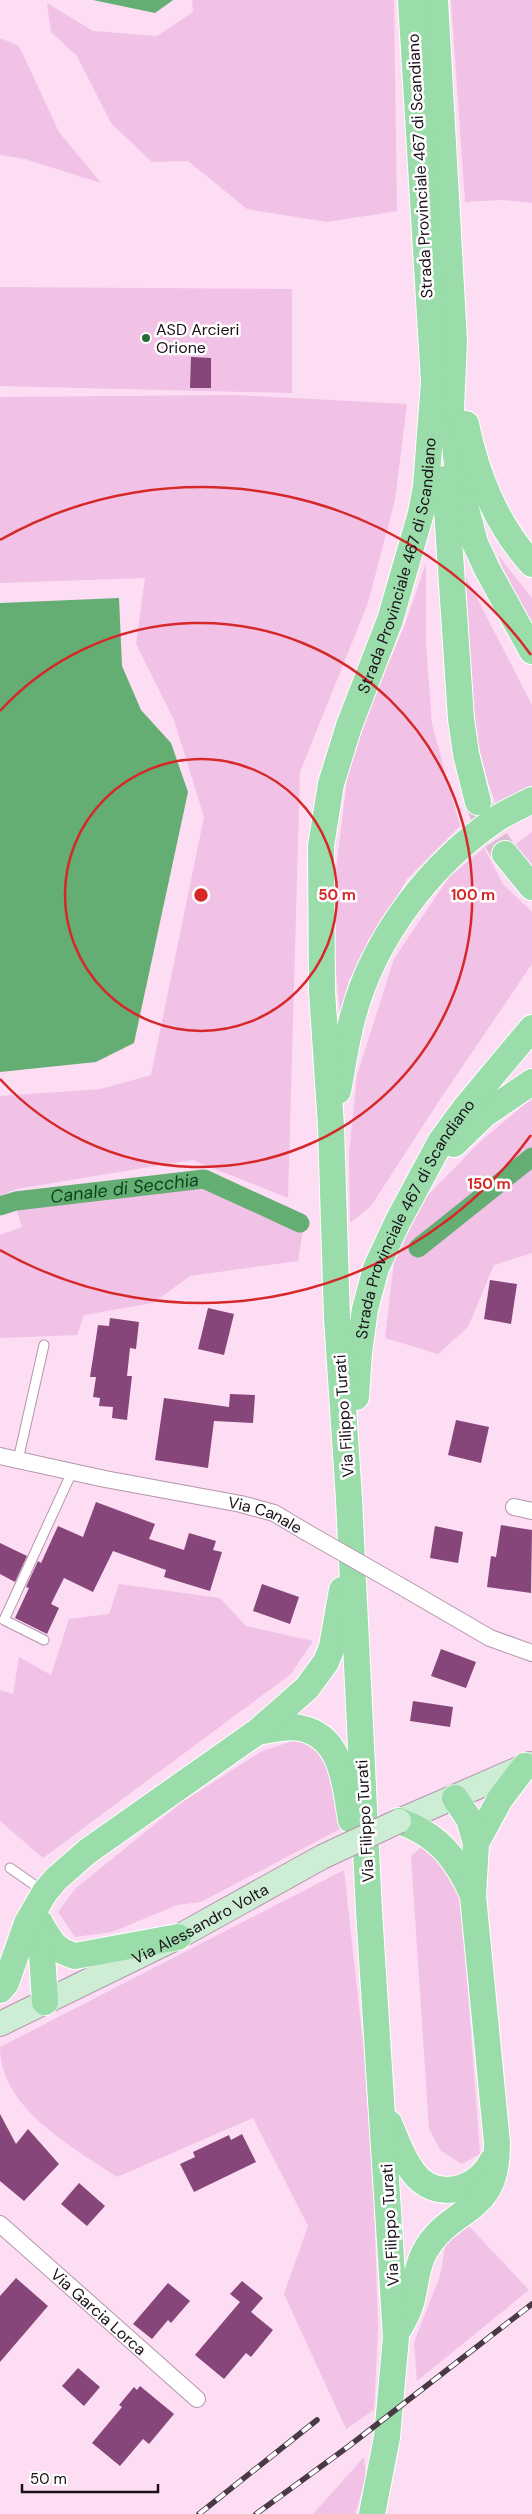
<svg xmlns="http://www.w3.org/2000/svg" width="532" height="2514" viewBox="0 0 532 2514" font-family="'DM Sans',sans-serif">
	<rect width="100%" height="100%" fill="#fcddf4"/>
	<!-- green -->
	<g fill="#f1c2e6">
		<path d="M192,0H394L397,211L327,222L247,209L188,161L152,162L111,123L77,56L51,32L47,3L93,31L157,36L193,12Z"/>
		<path d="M451,0H532V203L503,200L465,202Z"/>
		<path d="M0,38L19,46L59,132L101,183L25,159L0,155Z"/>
		<path d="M0,287L292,289V393L0,386Z"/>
		<path d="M234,395L407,404L395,500L368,603L300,772L288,1198L192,1160L16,1189L0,1196V1096L101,1089L151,1075L204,817L174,720L136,644L145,578L0,583V397Z"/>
		<path d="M498,555L532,598V627L511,591Z"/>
		<path d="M426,563V644L432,724L460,826L407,879L349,980L340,1015L333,939L337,861L348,772L371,705L406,622Z"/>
		<path d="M462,569L532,705V785L496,804C467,731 468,646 462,569Z"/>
		<path d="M532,832V867L512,847Z"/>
		<path d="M484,848L503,884L532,912V964L439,1101L371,1206L350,1223L349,1154L357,1075L394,959L449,877Z"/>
		<path d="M532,1098V1253L494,1265L468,1327L438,1354L385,1338L394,1262L422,1201L481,1141Z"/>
		<path d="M204,1185L303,1229L298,1261L190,1276L153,1303L84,1315L77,1335L0,1338V1235L22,1227L16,1208Z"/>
		<path d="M119,1584L220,1598L246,1626L313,1641L291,1674L43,1858L0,1821V1690L13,1694L19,1657L51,1675L69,1619L109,1614Z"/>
		<path d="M299,1739L321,1752L332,1771L340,1829L201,1902L177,1905L112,1932L75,1937L58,1912L75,1889L181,1803L262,1751Z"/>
		<path d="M426,1843L460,1886L480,2154L462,2164L441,2151L429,2129L411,1856Z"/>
		<path d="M344,1870L362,2034L370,2075L378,2329L374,2410L346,2429L284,2294L308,2226L253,2118L117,2177C72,2147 0,2108 0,2047Z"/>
		<path d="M465,2222L529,2290L417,2381L414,2342L440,2276L446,2242Z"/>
		<path d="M364,2457L366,2476L355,2514H313Z"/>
	</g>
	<!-- water -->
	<g fill="#64ad73">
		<path d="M93,0H173L155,13Z"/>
		<path d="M119,598L122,666L141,710L171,743L188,792L134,1043L96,1062L0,1072V603Z"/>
	</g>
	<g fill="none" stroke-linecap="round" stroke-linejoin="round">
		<!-- canal -->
		<g stroke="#64ad73" stroke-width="19">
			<path id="s1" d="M0,1206L16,1201L204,1179L300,1223"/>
			<path d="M418,1248L532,1157"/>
		</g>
	</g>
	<!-- building -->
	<g fill="#87467a">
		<path d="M191,357L211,358V388H190Z"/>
		<path d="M490,1280L517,1284L511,1324L484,1319Z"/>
		<path d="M208,1308L234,1314L224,1355L198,1349Z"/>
		<path d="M110,1318L139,1322L136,1349L130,1348L127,1376H132L127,1420L112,1418L113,1407L99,1406L100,1398L93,1397L96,1377H90L98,1325L109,1326Z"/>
		<path d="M230,1394L255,1395L253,1423L214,1421L208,1468L155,1460L164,1398L229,1407Z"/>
		<path d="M456,1420L489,1427L481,1463L448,1455Z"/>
		<path d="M96,1502L155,1524L149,1539L184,1550L189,1533L216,1541L213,1550L222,1552L210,1591L164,1577L166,1570L113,1551L93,1592L64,1578L51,1604L59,1608L47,1634L15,1618L29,1588L26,1587L38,1561L41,1563L58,1526L83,1537Z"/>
		<path d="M501,1525L532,1530L531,1593L487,1587L491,1556L496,1557Z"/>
		<path d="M435,1526L463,1532L458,1563L430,1558Z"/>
		<path d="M0,1543L27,1556L15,1582L0,1574Z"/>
		<path d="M262,1584L299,1597L290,1624L253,1611Z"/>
		<path d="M441,1649L476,1662L466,1688L431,1676Z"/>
		<path d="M413,1701L453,1707L450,1727L410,1721Z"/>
		<path d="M0,2114L16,2144L28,2129L59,2164L24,2201L0,2181Z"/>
		<path d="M242,2134L256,2162L194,2192L180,2164L195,2157L193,2152L229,2135L231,2140Z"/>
		<path d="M79,2183L105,2206L87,2226L61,2204Z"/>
		<path d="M16,2278L48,2306L0,2362V2296Z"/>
		<path d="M242,2281L263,2298L251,2312L273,2330L251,2357L246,2353L224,2379L195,2355L240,2302L230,2294Z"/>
		<path d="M168,2283L190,2301L171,2323L168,2320L152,2339L133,2324Z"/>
		<path d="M78,2368L100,2387L84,2406L62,2386Z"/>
		<path d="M140,2386L174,2414L149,2444L143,2439L120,2466L92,2443L122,2407L119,2405L134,2387L137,2390Z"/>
	</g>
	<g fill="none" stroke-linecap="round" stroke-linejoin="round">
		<!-- primary-tunnel -->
		<path stroke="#dabed3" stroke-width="26" stroke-dasharray="26 13" stroke-linecap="butt" d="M479,805L489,829L505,854"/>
		<!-- service casing -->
		<g stroke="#b496ac" stroke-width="11">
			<g id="service">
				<path d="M18,1460L44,1345"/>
				<path d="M44,1640L4,1620L72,1472"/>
				<path d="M10,1868L43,1891"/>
			</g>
		</g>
		<!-- minor casing -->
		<g stroke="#b496ac" stroke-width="18">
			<g id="minor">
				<path id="s2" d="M0,1456L105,1479L241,1504L274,1513L306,1532"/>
				<path d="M514,1507L532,1511"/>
				<path d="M404,1588L490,1638L532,1653"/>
				<path id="s3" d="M0,2224L197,2399"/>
			</g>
		</g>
		<!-- secondary casing -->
		<g stroke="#b496ac" stroke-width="26">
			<g id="secondary">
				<path d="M399,1821L530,1764"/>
				<path id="s4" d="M0,2024L178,1937L322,1857"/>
			</g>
		</g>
		<!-- primary casing -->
		<g stroke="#fff" stroke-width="28">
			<g id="primary">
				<path d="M435,0L454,341L451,409L459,482L475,543L487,569L532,651"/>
				<path d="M466,424C476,474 497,526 532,564"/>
				<path d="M445,479L461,719L466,754L478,802"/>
				<path d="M505,854L532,887"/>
				<path d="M338,1091C343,1066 346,1040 353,1016C374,937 431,863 498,818C509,811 521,806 532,800"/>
				<path d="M454,1144L485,1114L532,1082"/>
				<path id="s5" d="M356,1397L359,1352L365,1309L376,1268L398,1221L441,1141L466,1107L532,1028"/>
				<path d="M257,1732C271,1730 286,1725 300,1728C343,1736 345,1785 351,1820"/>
				<path d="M399,1821C439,1835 456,1858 473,1895"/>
				<path d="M476,1843L500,1799L525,1766"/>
				<path d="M40,1923C51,1941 54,1950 75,1956L178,1937"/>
				<path d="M40,1923L45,2002"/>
				<path d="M0,1990L6,1983L27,1923L45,1892L56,1879L88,1851L257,1732L307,1688L326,1662L332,1647L342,1590"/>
				<path d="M389,2123C396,2139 402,2158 413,2172C434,2201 476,2193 492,2161"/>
				<path d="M400,2327C404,2320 408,2313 410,2306C416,2289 415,2270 424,2253C451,2203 498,2218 497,2143L473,1896L476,1843L469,1819L455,1798"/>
				<path id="s6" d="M372,2514L387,2437L396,2337L369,1911L349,1499L337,1318L331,1126L322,991L321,846L331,784L349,726L390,620L421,513L426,487L434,382L411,0"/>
			</g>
		</g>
		<!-- service -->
		<use href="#service" stroke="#fff" stroke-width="9"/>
		<!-- minor -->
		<use href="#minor" stroke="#fff" stroke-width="16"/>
		<!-- secondary -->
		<use href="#secondary" stroke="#cdeed5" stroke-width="24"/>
		<!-- primary -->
		<use href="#primary" stroke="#9bdcab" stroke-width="26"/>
		<!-- rail casing -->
		<g stroke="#493a45" stroke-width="5.5">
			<g id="rail">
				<path d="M199,2514L317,2420"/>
				<path d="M256,2514L349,2446L532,2304"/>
			</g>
		</g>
		<!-- rail -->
		<use href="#rail" stroke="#fff" stroke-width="4" stroke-dasharray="11" stroke-linecap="butt"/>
		<!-- minor-bridge casing -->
		<g stroke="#b496ac" stroke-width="18" stroke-linecap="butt">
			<path id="minor-bridge" d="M306,1532L404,1588"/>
		</g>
		<!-- secondary-bridge casing -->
		<g stroke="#b496ac" stroke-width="26" stroke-linecap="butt">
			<path id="secondary-bridge" d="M322,1857L399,1821"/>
		</g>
		<!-- minor-bridge -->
		<use href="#minor-bridge" stroke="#fff" stroke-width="16"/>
		<!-- secondary-bridge -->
		<use href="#secondary-bridge" stroke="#cdeed5" stroke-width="24"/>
	</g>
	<!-- distance rings -->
	<g fill="none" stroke="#d62828" stroke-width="2.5">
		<circle cx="201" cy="895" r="136"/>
		<path d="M0 711A272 272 0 1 1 0 1079"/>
		<path d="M531 1135A408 408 0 0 1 0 1250M0 540A408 408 0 0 1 531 655"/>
	</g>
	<!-- markers -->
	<circle fill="#266c38" stroke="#fff" stroke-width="2" cx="146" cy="338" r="5"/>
	<g text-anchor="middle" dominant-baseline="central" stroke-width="5" stroke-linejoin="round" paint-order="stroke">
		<!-- street labels -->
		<g font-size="16" fill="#1a1018" stroke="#fff">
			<text transform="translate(420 166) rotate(-93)">Strada Provinciale 467 di Scandiano</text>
			<text stroke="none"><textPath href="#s6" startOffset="1964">Strada Provinciale 467 di Scandiano</textPath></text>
			<text stroke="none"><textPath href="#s5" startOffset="191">Strada Provinciale 467 di Scandiano</textPath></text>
			<text transform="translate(344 1416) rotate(-94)">Via Filippo Turati</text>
			<text stroke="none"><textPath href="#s2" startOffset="272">Via Canale</textPath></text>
			<text transform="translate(365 1821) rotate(-93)">Via Filippo Turati</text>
			<text stroke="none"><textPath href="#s4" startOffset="224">Via Alessandro Volta</textPath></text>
			<text transform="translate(390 2225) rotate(-93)">Via Filippo Turati</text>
			<text stroke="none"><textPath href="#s3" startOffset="132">Via Garcia Lorca</textPath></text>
		</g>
		<!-- poi labels -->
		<g font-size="16" fill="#1a1018" stroke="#fff" text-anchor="start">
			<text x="156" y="329">ASD Arcieri<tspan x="156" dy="18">Orione</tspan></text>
		</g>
		<!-- water labels -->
		<g font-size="18" font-style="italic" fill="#0b431d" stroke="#fff">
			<text stroke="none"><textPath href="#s1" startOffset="126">Canale di Secchia</textPath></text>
		</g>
	</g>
	<circle cx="201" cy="895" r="8" fill="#d62828" stroke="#fff" stroke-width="2.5"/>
	<g font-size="15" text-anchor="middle" font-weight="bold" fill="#d62828" stroke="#fff" stroke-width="5" stroke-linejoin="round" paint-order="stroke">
		<text x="337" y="900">50 m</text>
		<text x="473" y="900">100 m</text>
		<text x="489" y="1189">150 m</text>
	</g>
	<!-- scale -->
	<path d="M22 2484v8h136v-8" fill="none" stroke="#1a1018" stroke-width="2.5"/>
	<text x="30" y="2484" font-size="15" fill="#1a1018" stroke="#ffffff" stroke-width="4" paint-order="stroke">50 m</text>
</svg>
